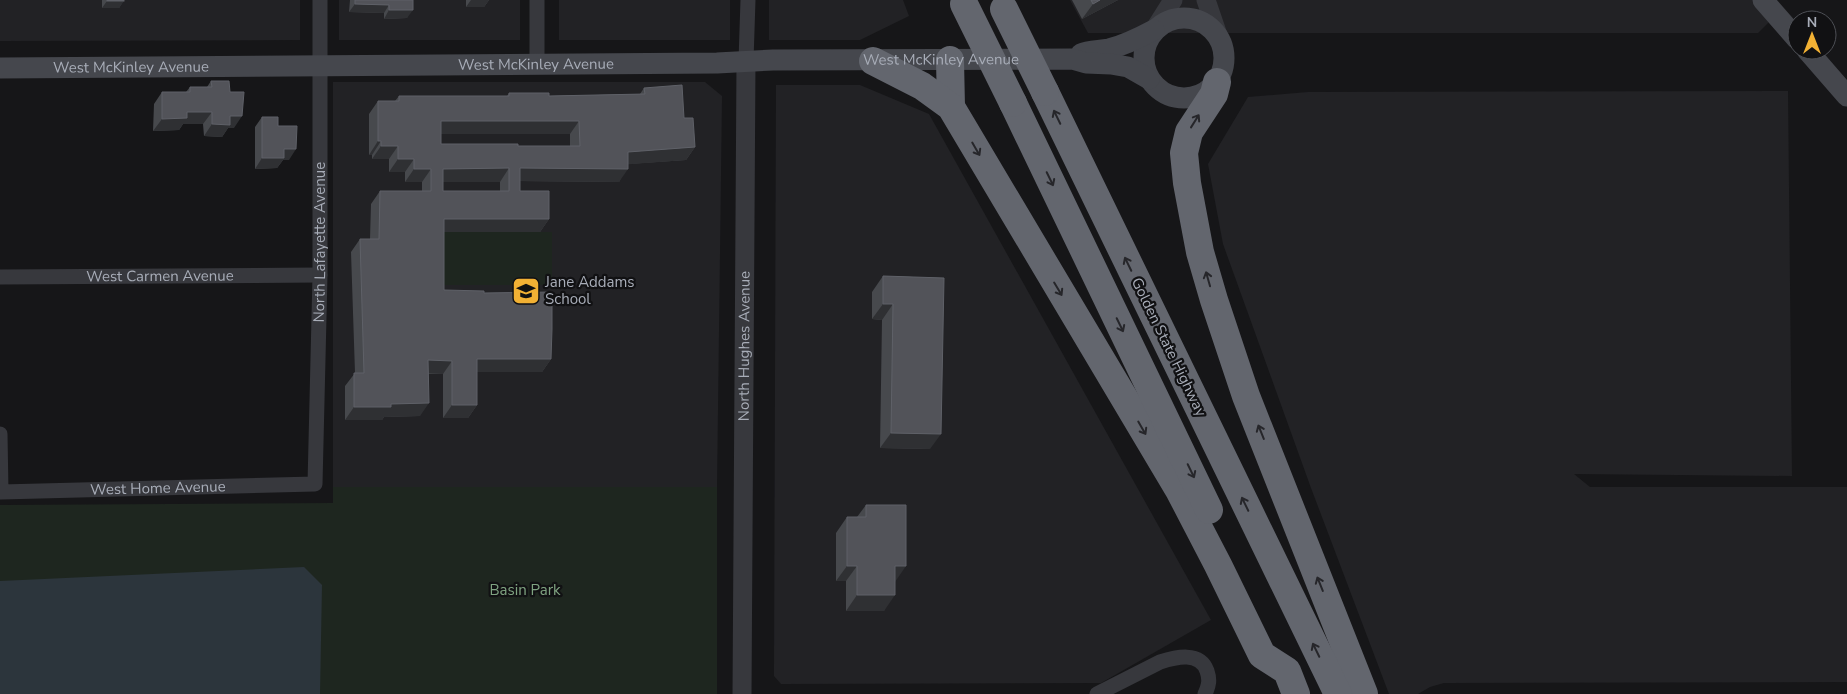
<svg xmlns="http://www.w3.org/2000/svg" width="1847" height="694" viewBox="0 0 1847 694" font-family="'Nunito Sans',sans-serif">
	<rect width="100%" height="100%" fill="#161618"/>
	<!-- built -->
	<g fill="#222225">
		<path d="M0,0H300V40L0,41Z"/>
		<rect x="339" y="0" width="181" height="40"/>
		<rect x="559" y="0" width="171" height="40"/>
		<path d="M769,0H903L909,16L860,40H769Z"/>
		<path d="M1070,0H1774L1771,20L1758,33H1088Z"/>
		<path d="M333,82H705L722,96L717,487H333Z"/>
		<path d="M776,85H860L929,114L1211,620L1101,683L781,684L774,676Z"/>
		<path d="M1788,91L1792,476L1574,474L1590,487H1847V682L1444,683L1430,687L1418,694H1389L1311,488L1223,244L1208,164L1248,97L1308,92Z"/>
	</g>
	<!-- green -->
	<g fill="#1e261f">
		<rect x="435" y="232" width="117" height="53"/>
		<path d="M333,487H717V694H0V505L333,503Z"/>
	</g>
	<!-- water -->
	<path fill="#2c353c" d="M304,567L322,585L320,694H0V581Z"/>
	<g fill="none" stroke-linecap="round" stroke-linejoin="round">
		<!-- minor -->
		<g stroke="#37383d" stroke-width="15">
			<path d="M746,61L748,0"/>
			<path d="M537,64V0"/>
			<path id="s1" d="M0,277L320,275"/>
			<path id="s2" d="M0,434L1,492L315,484L320,275V0"/>
			<path d="M1097,694L1160,662C1176,657 1200,651 1207,671C1210,680 1209,685 1205,694"/>
		</g>
		<!-- tertiary -->
		<g stroke="#37383d" stroke-width="19">
			<path d="M1206,0L1218,35"/>
			<path d="M1154,30L1173,0"/>
			<path id="s3" d="M742,694L746,61"/>
		</g>
		<!-- secondary -->
		<g stroke="#45474d" stroke-width="21">
			<path d="M1763,0L1797,39"/>
			<circle cx="1184" cy="58" r="40"/>
			<path d="M1807,50L1847,96"/>
			<path d="M1081,54C1089,50 1099,51 1109,49C1125,45 1139,38 1154,30"/>
			<path id="s4" d="M0,68L717,63L773,60L1072,59L1086,63L1111,64L1128,67L1149,79"/>
		</g>
		<!-- motorway -->
		<g stroke="#63666e" stroke-width="28">
			<path d="M950,60L951,107"/>
			<path d="M873,61L922,86L951,107L1179,490L1218,565L1262,655L1287,671L1296,694"/>
			<path d="M1217,82L1214,94L1189,132L1184,153L1187,183L1200,252L1214,300L1246,396L1364,694"/>
			<path d="M1045,92L1338,694"/>
			<path d="M1013,103L1209,510"/>
		</g>
		<!-- motorway-bridge -->
		<g stroke="#63666e" stroke-width="28">
			<path d="M964,4L1013,103"/>
			<path d="M1004,9L1045,92"/>
		</g>
	</g>
	<!-- wall -->
	<g fill="#47494d" fill-rule="evenodd">
		<path d="M102,0H124L119,8H102Z"/>
		<path d="M350,0H413L407,18L384,19V13L349,12Z"/>
		<path d="M466,0H489L484,7H466Z"/>
		<path d="M1072,0H1118L1082,19Z"/>
		<path d="M211,81L234,128H228L222,137L204,136L203,124H183L179,130L153,131L154,104L162,92H186L190,87H207Z"/>
		<path d="M644,88L684,118L695,147L686,160L628,164L619,182L520,181V191L549,219L540,232H444V290L484,293L551,359L542,372H477V405L468,418H443V374H428L420,416L384,417L382,420H345V386L355,373L351,252L360,239H370L371,204L380,191H422V182H405V172H389V159H372V155H369V114L378,101H395L399,96H507L509,93L549,96L640,94ZM441,134H570V146H518L441,144ZM443,182H500V191H443Z"/>
		<path d="M262,117L278,126L289,160H283L277,168L255,169V127Z"/>
		<path d="M883,276L944,278L930,449L880,448L882,320L872,319V292Z"/>
		<path d="M866,505L895,582L884,611H846V581H836V533L847,517H857Z"/>
	</g>
	<!-- shaded-wall -->
	<g fill="#2f3033">
		<path d="M471,0H489L484,7H466Z"/>
		<path d="M1100,0H1118L1082,19L1093,4Z"/>
		<path d="M107,1H124L119,8H102Z"/>
		<path d="M355,4L389,5L384,13L349,12Z"/>
		<path d="M389,10H413L407,18L384,19Z"/>
		<path d="M187,112H212L203,124H183L179,130L153,131L162,119Z"/>
		<path d="M230,116H242L234,128H228L222,137L204,136L212,124Z"/>
		<path d="M441,121H579L570,134H432Z"/>
		<path d="M378,141H381L372,155H369Z"/>
		<path d="M381,146H398L389,159H372Z"/>
		<path d="M695,147L686,160L619,165L628,152Z"/>
		<path d="M284,149H296L289,160H283L277,168L255,169L262,158Z"/>
		<path d="M398,159H414L405,172H389Z"/>
		<path d="M509,168L500,182H434L443,169Z"/>
		<path d="M520,168L628,169L619,182L510,181Z"/>
		<path d="M414,169H431L422,182H405Z"/>
		<path d="M444,219H549L540,232H435Z"/>
		<path d="M883,304H893L882,320L872,319Z"/>
		<path d="M477,359H551L542,372H468Z"/>
		<path d="M428,360L452,361L443,374L419,373Z"/>
		<path d="M429,403L420,416L384,417L382,420H345L354,407L391,404Z"/>
		<path d="M452,405H477L468,418H443Z"/>
		<path d="M891,433L941,434L930,449L880,448Z"/>
		<path d="M847,566H857L846,581H836Z"/>
		<path d="M895,566H906L895,582Z"/>
		<path d="M857,595H895L884,611H846Z"/>
	</g>
	<!-- building -->
	<g fill="#525359" stroke="#5f6168" fill-rule="evenodd">
		<rect x="107" y="0" width="17" height="1"/>
		<path d="M355,0H413V10H389V5L355,4Z"/>
		<path d="M1091,0H1100L1093,4Z"/>
		<path d="M211,81H229L230,92H244L242,116H230V125L212,124V112H187V118L162,119V92H190V87H212Z"/>
		<path d="M682,85L684,118H693L695,147L628,152V169L520,168V191H549V219H444V290L484,291V293L552,292V329L551,359H477V405H452V361L428,360L429,403L391,404V407H354V373H364L360,239H379L380,191H431V169H414V159H398V146H381V141H378V101H399V96H509V93H549V96L645,94L644,88ZM441,121H579L580,146H518V144H441ZM509,168V191H443V169Z"/>
		<path d="M262,117H278V126H297L296,149H284V158H262Z"/>
		<path d="M883,276L944,278L941,434L891,433L893,304H883Z"/>
		<path d="M866,505H906V566H895V595H857V566H847V517H866Z"/>
	</g>
	<!-- one-way arrows -->
	<defs><path id="oneway-shaft" d="M-6 0H5M1.5-3L5.5 0L1.5 3" fill="none" stroke-width="1.6" stroke-linecap="round" stroke-linejoin="round" transform="scale(1.25)"/></defs>
	<g stroke="#26262a">
		<use href="#oneway-shaft" transform="translate(1057 117) rotate(-116)"/>
		<use href="#oneway-shaft" transform="translate(1195 121) rotate(-58)"/>
		<use href="#oneway-shaft" transform="translate(976 149) rotate(60)"/>
		<use href="#oneway-shaft" transform="translate(1050 179) rotate(64)"/>
		<use href="#oneway-shaft" transform="translate(1128 264) rotate(-116)"/>
		<use href="#oneway-shaft" transform="translate(1208 279) rotate(-106)"/>
		<use href="#oneway-shaft" transform="translate(1058 289) rotate(59)"/>
		<use href="#oneway-shaft" transform="translate(1120 325) rotate(64)"/>
		<use href="#oneway-shaft" transform="translate(1142 428) rotate(60)"/>
		<use href="#oneway-shaft" transform="translate(1261 432) rotate(-112)"/>
		<use href="#oneway-shaft" transform="translate(1191 471) rotate(64)"/>
		<use href="#oneway-shaft" transform="translate(1245 504) rotate(-116)"/>
		<use href="#oneway-shaft" transform="translate(1320 584) rotate(-112)"/>
		<use href="#oneway-shaft" transform="translate(1316 650) rotate(-116)"/>
	</g>
	<!-- icons -->
	<defs>
		<g id="school-square" transform="scale(1.4375)"><rect x="-9" y="-9" width="18" height="18" rx="4" fill="#f2b134" stroke="#111113"/><path d="M0-5L7-2L0 1L-7-2ZM-4 1L0 2.5L4 1V4Q0 6-4 4Z" fill="#111"/></g>
	</defs>
	<g fill-rule="evenodd">
		<use href="#school-square" x="526" y="291"/>
	</g>
	<g text-anchor="middle" dominant-baseline="central" stroke-width="4.5" stroke-linejoin="round" paint-order="stroke">
		<!-- street labels -->
		<g font-size="15" fill="#a8adb8" stroke="#111113">
			<text stroke="none"><textPath href="#s4" startOffset="941">West McKinley Avenue</textPath></text>
			<text stroke="none"><textPath href="#s4" startOffset="536">West McKinley Avenue</textPath></text>
			<text stroke="none"><textPath href="#s4" startOffset="131">West McKinley Avenue</textPath></text>
			<text stroke="none"><textPath href="#s2" startOffset="614">North Lafayette Avenue</textPath></text>
			<text stroke="none"><textPath href="#s1" startOffset="160">West Carmen Avenue</textPath></text>
			<text stroke="none"><textPath href="#s3" startOffset="348">North Hughes Avenue</textPath></text>
			<text transform="translate(1169 347) rotate(64)">Golden State Highway</text>
			<text stroke="none"><textPath href="#s2" startOffset="215">West Home Avenue</textPath></text>
		</g>
		<!-- poi labels -->
		<g font-size="15" fill="#a8adb8" stroke="#111113" text-anchor="start">
			<text x="545" y="282">Jane Addams<tspan x="545" dy="17">School</tspan></text>
		</g>
		<!-- park labels -->
		<g font-size="15" fill="#7fa381" stroke="#111113">
			<text x="525" y="590">Basin Park</text>
		</g>
	</g>
	<!-- north arrow -->
	<g transform="translate(1812 35)"><circle r="24" fill="#111113" stroke="#4d4f55"/>
	<path d="M0-4L9 19L0 12L-9 19Z" fill="#f2b134"/>
	<text y="-8" font-size="14" font-weight="bold" text-anchor="middle" fill="#a8adb8">N</text>
	</g>
</svg>
